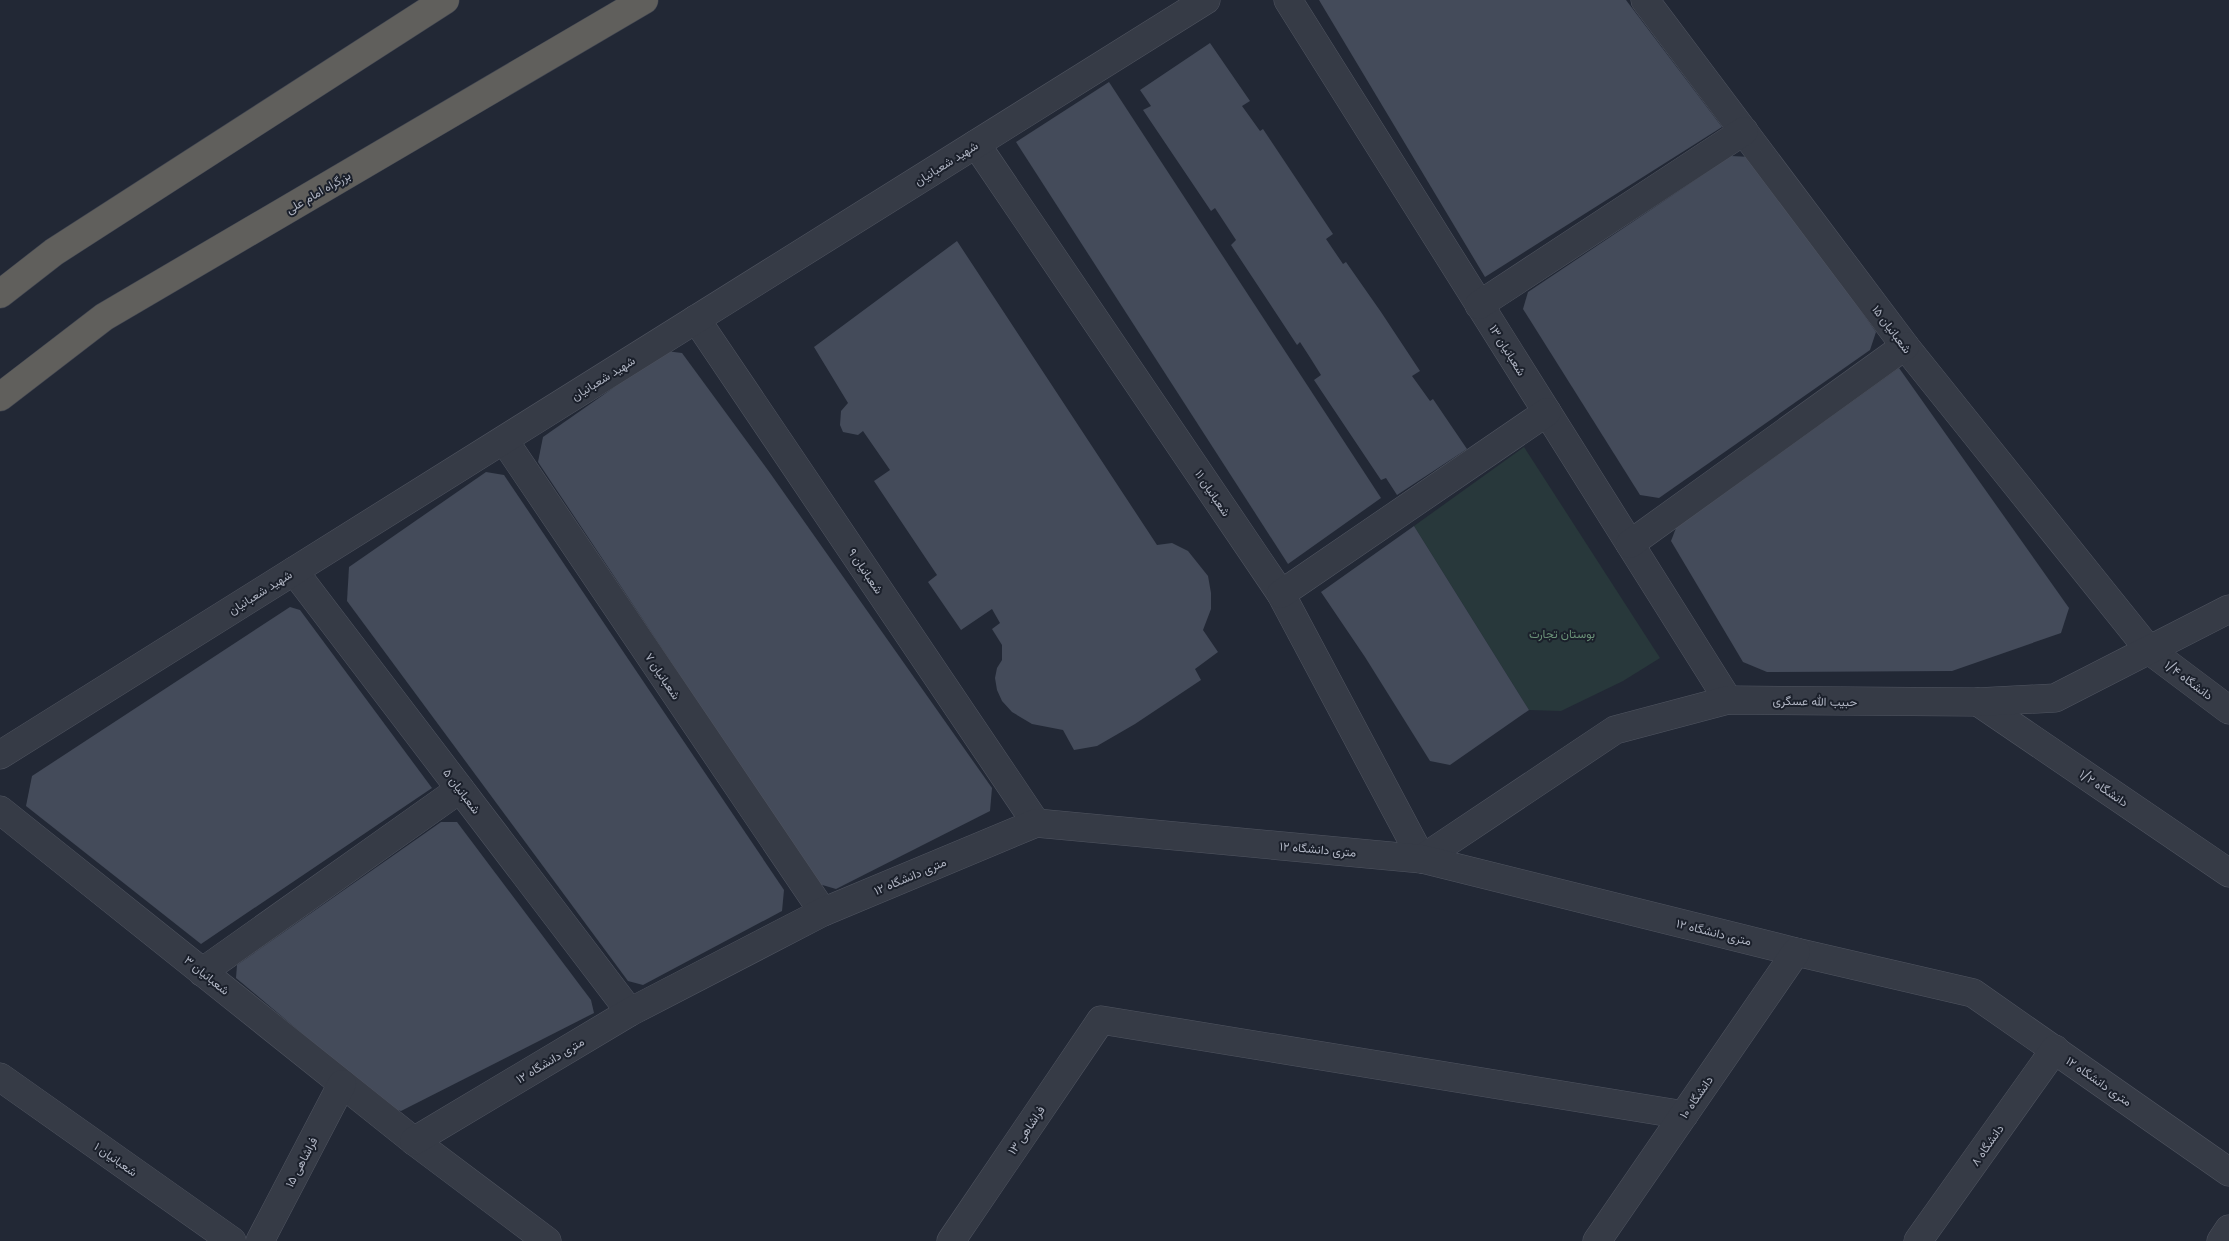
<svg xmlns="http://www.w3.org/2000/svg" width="2229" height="1241" viewBox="0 0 2229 1241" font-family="Poppins,Vazirmatn,sans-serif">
	<rect width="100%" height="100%" fill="#222835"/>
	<!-- green -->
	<path fill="#28383b" d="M1524,447L1660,658L1623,681L1561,711L1529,710L1414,526Z"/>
	<!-- building -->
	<g fill="#444b5a">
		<path d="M1319,0H1626L1722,127L1485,277Z"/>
		<path d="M1210,43L1250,101L1242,106L1260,131L1263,129L1333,234L1326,239L1343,264L1346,262L1381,312L1420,371L1412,376L1430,401L1433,399L1467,449L1397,495L1386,478L1381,480L1314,380L1321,375L1311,359L1300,342L1297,345L1231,245L1236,240L1215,208L1211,211L1143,110L1151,106L1140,90Z"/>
		<path d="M1109,82L1381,498L1288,564L1016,142Z"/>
		<path d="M1731,156L1751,157L1876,332L1870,350L1659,498L1640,495L1523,309L1528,292Z"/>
		<path d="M957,241L1157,545L1172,543L1188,551L1208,576L1211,593V609L1203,630L1218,652L1195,669L1201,680L1135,724L1097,746L1074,750L1063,730L1032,724L1012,712L1002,701L997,690L995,678L997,668L1002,660V645L992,629L1000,623L992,609L961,630L928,582L937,575L874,481L890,470L863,431L858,435L843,432L840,425L841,411L848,403L814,347Z"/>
		<path d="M666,351L682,353L770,473L992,788L990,811L836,889L819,884L538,462L543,437Z"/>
		<path d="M1899,368L2069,608L2061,633L1952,671L1767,672L1743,662L1671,541L1676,528Z"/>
		<path d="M486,472L504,475L784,890L782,911L643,985L628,981L347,601L349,567Z"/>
		<path d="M1414,526L1529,710L1450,765L1430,761L1365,657L1321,592Z"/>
		<path d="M290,607L300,610L432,788L201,944L26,806L32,776Z"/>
		<path d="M441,822H457L591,1000L594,1013L401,1111L391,1108L236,978L237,965Z"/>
	</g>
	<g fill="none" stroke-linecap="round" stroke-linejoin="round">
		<!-- minor casing -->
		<g stroke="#505561" stroke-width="29">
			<g id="minor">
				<path d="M1288,0L1728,700"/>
				<path d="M1645,0L1905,346L2149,650L2229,710"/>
				<path d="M976,144L1281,594L1422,859"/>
				<path d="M1479,305L1744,131"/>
				<path d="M696,319L1036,823"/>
				<path d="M504,440L823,912"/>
				<path d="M1630,544L1905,346"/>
				<path d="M294,571L630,1012"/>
				<path d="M1281,594L1547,412"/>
				<path d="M1978,702L2229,873"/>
				<path d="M0,755L1206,0"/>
				<path d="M0,810L414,1141L547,1241"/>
				<path d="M1422,859L1615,730L1728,700L1978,702L2055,698L2229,609"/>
				<path d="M202,972L460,789"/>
				<path d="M0,1077L232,1241"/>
				<path d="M414,1141L630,1012L823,912L1036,823L1422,859L1796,952L1973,993L2229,1172"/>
				<path d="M260,1241L342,1084"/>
				<path d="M951,1241L1101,1020L1684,1115"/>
				<path d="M1597,1241L1796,952"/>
				<path d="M1918,1241L2055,1049"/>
				<path d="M2221,1241L2229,1229"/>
			</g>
		</g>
		<!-- trunk casing -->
		<g stroke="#404551" stroke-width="29">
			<g id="trunk">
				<path d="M0,294L54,252L445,0"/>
				<path d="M0,397L104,317L644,0"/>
			</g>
		</g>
		<!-- minor -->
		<use href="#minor" stroke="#363b46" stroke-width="28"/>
		<!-- trunk -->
		<use href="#trunk" stroke="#605f5c" stroke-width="28"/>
	</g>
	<g text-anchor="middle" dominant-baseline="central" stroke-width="4" stroke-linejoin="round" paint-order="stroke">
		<!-- street labels -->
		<g font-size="12" fill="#b0b5c3" stroke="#1b202b">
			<text transform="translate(946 163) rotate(-32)">شهید شعبانیان</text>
			<text transform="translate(318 192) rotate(-30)">بزرگراه امام علی</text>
			<text transform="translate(1892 329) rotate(53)">شعبانیان ۱۵</text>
			<text transform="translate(1508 350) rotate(58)">شعبانیان ۱۳</text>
			<text transform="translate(603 378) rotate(-32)">شهید شعبانیان</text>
			<text transform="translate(1213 493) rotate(56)">شعبانیان ۱۱</text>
			<text transform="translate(866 571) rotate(56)">شعبانیان ۹</text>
			<text transform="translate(260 592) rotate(-32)">شهید شعبانیان</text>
			<text transform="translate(663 676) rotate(56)">شعبانیان ۷</text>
			<text transform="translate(2189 680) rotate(37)">دانشگاه ۱/۴</text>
			<text transform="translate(1815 701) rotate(1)">حبیب الله عسگری</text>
			<text transform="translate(2104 788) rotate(34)">دانشگاه ۱/۲</text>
			<text transform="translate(462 791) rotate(53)">شعبانیان ۵</text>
			<text transform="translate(1318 849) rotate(5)">۱۲ متری دانشگاه</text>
			<text transform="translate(910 876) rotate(-23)">۱۲ متری دانشگاه</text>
			<text transform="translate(1714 932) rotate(14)">۱۲ متری دانشگاه</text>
			<text transform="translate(207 975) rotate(39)">شعبانیان ۳</text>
			<text transform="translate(550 1060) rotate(-31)">۱۲ متری دانشگاه</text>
			<text transform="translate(2099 1081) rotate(35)">۱۲ متری دانشگاه</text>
			<text transform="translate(1696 1097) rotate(-55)">دانشگاه ۱۰</text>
			<text transform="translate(1026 1130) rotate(-56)">فراشاهی ۱۳</text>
			<text transform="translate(1987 1145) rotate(-55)">دانشگاه ۸</text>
			<text transform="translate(116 1159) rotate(35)">شعبانیان ۱</text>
			<text transform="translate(301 1162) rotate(-62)">فراشاهی ۱۵</text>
		</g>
		<!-- park labels -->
		<g font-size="12" fill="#6a9177" stroke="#1b202b">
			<text x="1562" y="633">بوستان تجارت</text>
		</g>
	</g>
</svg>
